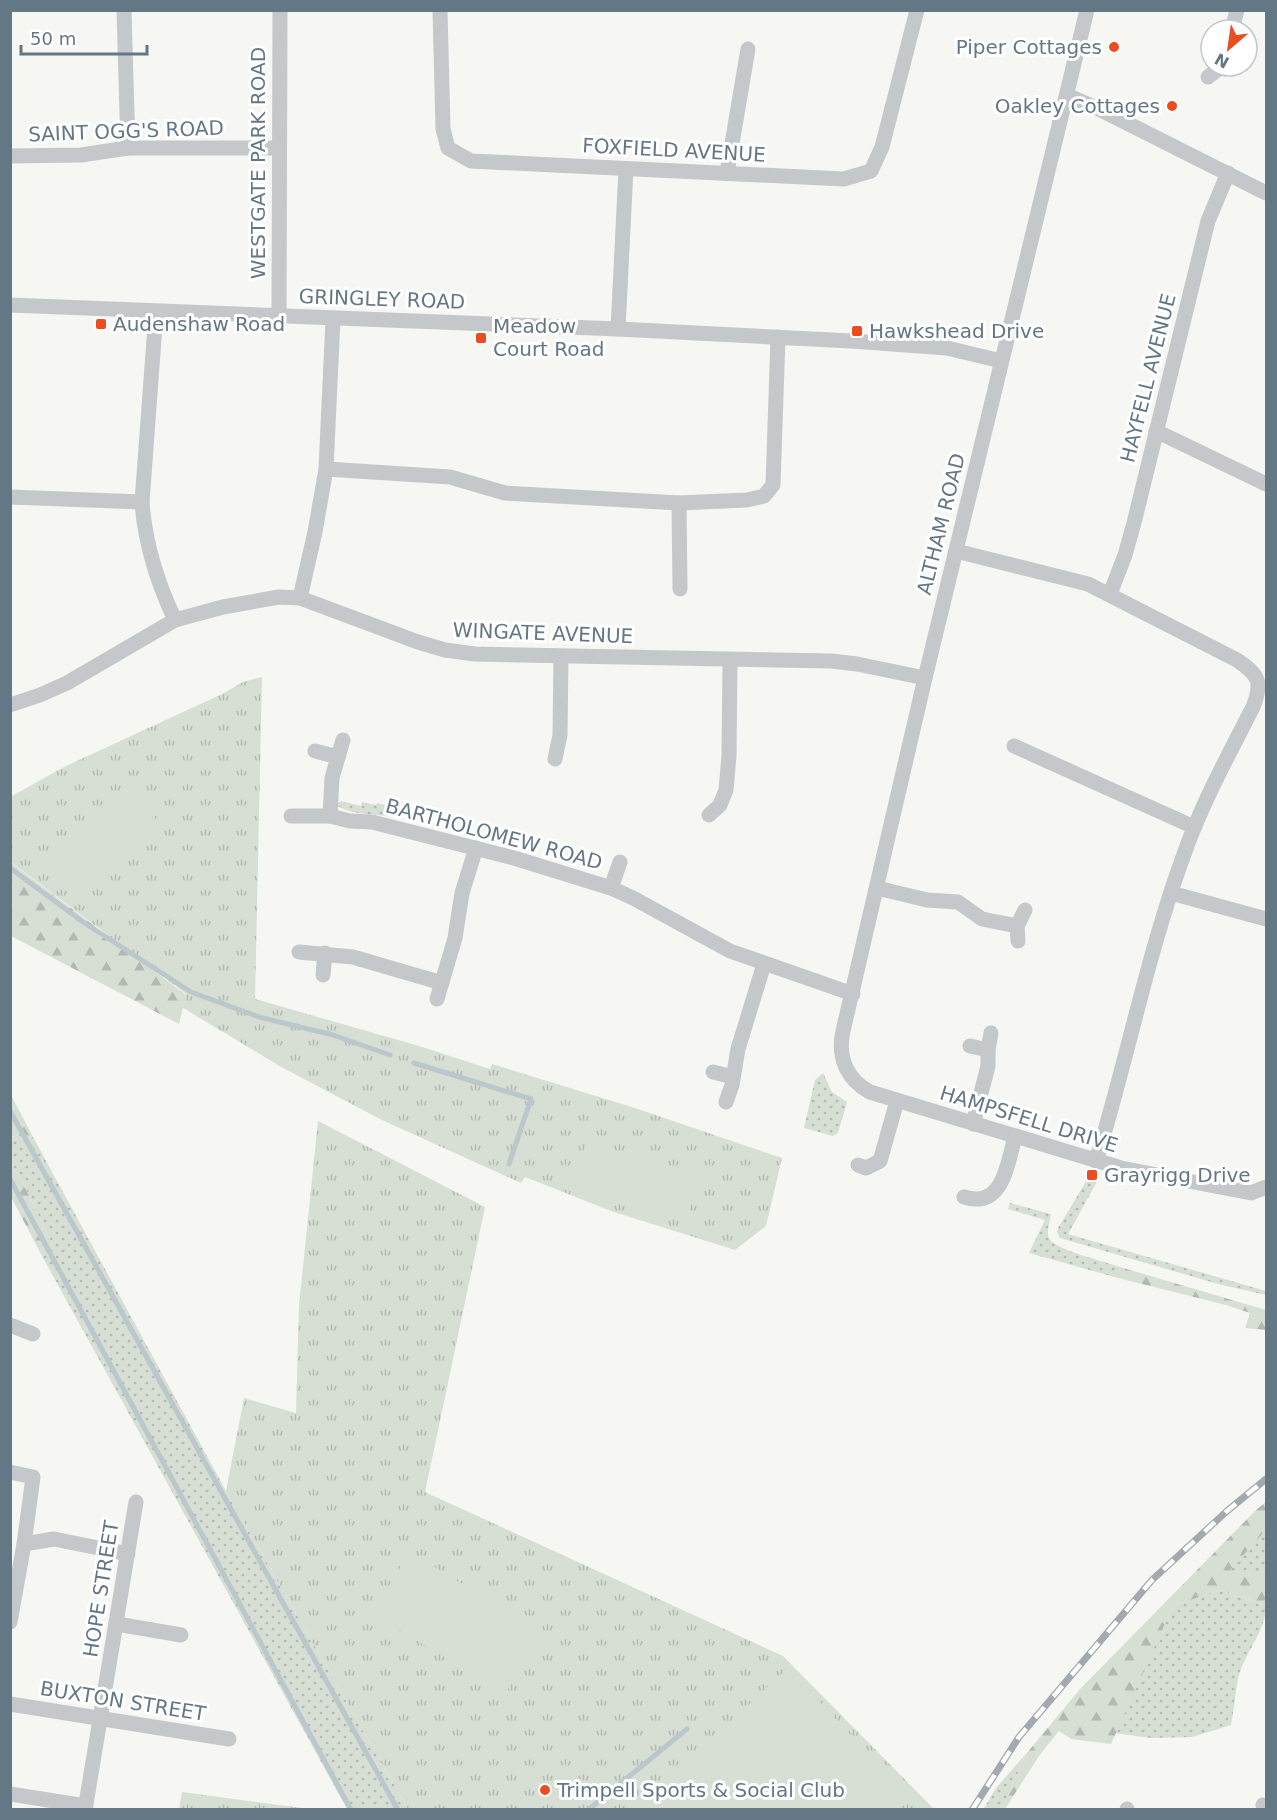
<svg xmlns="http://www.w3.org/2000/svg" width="1277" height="1820" viewBox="0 0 1277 1820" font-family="'DejaVu Sans',sans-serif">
	<defs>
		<pattern id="grass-dots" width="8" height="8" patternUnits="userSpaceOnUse" patternTransform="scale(1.5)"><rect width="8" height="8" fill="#d7ded4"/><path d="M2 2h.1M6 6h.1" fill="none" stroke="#b2b9b2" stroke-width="1.8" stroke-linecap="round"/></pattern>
		<pattern id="forest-firs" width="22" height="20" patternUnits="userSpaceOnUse" patternTransform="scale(1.5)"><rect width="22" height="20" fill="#d7ded4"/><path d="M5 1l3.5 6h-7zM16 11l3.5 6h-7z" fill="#b2b9b2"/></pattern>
		<pattern id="park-tufts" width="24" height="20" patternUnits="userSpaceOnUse" patternTransform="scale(1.5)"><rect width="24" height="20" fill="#d7ded4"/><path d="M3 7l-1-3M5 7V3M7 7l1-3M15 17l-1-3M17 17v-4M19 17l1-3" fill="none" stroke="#b2b9b2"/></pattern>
	</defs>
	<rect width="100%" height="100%" fill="#f6f6f3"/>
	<!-- grass -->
	<g fill="url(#grass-dots)">
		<path d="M341,801L361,806L362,802L376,805L377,803L399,809L397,815L394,817C378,814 350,815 338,806V803Z"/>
		<path d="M823,1073L832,1092L847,1102L838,1133L833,1136L804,1128L815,1080Z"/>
		<path d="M33,1137L226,1491L408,1809H347L42,1256L52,1244L25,1187L11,1163V1140Z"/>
		<path d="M1090,1175L1099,1178L1068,1234L1266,1291V1295L1218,1284L1060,1238L1057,1232L1058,1228Z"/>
		<path d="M1010,1203L1051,1214C1050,1221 1046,1232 1049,1238C1054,1250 1107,1262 1120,1267L1118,1278L1029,1253L1045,1220L1008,1209Z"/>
		<path d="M1266,1530V1573L1259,1570H1229Z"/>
		<path d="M1219,1590L1266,1605C1266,1632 1244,1653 1238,1679C1235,1694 1234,1710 1231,1725L1192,1737L1151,1738L1114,1733L1173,1606Z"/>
		<path d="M1026,1754L1002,1809L983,1810L996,1788Z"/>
	</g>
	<!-- forest -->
	<g fill="url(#forest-firs)">
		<path d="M10,862L186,995L179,1024L11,936Z"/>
		<path d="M11,1095L33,1137L11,1140Z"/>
		<path d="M11,1163L25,1187L52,1244L42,1256L11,1197Z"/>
		<path d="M1120,1267L1266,1310V1330L1245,1328L1250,1313L1226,1305L1118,1278Z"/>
		<path d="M1266,1502V1530L1230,1570H1259L1266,1573V1605L1219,1590L1173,1606L1111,1744L1071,1739L1059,1731L1039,1756L1005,1809H1002L1026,1754L1081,1688L1257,1509Z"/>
	</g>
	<!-- park -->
	<g fill="url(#park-tufts)">
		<path d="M262,677L255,999L419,1046L490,1069L492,1064L635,1108L782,1158L766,1226L735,1250L611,1211L525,1177L521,1183L382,1120L283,1068L183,1008L186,994L11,862L10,797L66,766L222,694L243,682Z"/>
		<path d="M318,1121L485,1207L425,1492L783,1656L934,1809H408L226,1491L244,1398L296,1413L299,1306Z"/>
		<path d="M182,1792L309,1809H179Z"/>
	</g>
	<!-- pitch -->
	<g fill="#d7ded4">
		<path d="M137,791L163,830L71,893L45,855Z"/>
		<path d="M586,1143L699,1175L687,1221L573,1190Z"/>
		<path d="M410,1552L542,1633L505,1694L372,1613Z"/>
		<path d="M788,1668L909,1797L895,1810L637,1809Z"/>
	</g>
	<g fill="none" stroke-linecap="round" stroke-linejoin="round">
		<!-- stream -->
		<g stroke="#bac7cb" stroke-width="5">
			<path d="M10,868L83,922L191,992L259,1017L333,1035L390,1055"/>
			<path d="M414,1063L531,1099L509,1164"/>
			<path d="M10,1111L398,1810"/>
			<path d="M10,1179L351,1810"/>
			<path d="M588,1810L687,1729"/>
		</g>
		<!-- street -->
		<g stroke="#c4c8cb" stroke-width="15">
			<path d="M124,10L128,148"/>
			<path d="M440,10L443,129L448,148L471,161L844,179L871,171L882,147L917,10"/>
			<path d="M1087,10L925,678L843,1031C837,1057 847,1080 870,1092L1121,1168L1251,1193L1266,1187"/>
			<path d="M1232,30L1237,10"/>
			<path d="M1208,77L1222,66"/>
			<path d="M1067,95L1099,109L1266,193"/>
			<path d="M10,156L81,155L128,148H279"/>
			<path d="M727,173L748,49"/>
			<path d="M10,305L618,329L851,341L947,348L1001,361"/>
			<path d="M156,312L142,502C145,545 157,582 175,620"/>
			<path d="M279,316L280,10"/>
			<path d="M618,329L626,169"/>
			<path d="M1156,431L1266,484"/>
			<path d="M326,469L450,477L505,493L679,503L747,500L764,496L773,485L778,337"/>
			<path d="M10,497L142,502"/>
			<path d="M679,503L680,589"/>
			<path d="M956,551L1088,584L1237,660C1259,675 1263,682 1253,707C1228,756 1201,805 1183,857C1147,956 1127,1060 1096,1161"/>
			<path d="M1110,594L1125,555L1134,523L1208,221L1228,173"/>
			<path d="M300,598L315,532L326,469L333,319"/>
			<path d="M10,705L40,695L67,683L175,620L223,607L279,597L300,598L418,642L445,650L475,654L831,661L857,664L925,678"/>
			<path d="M1014,746L1194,827"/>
			<path d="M315,751L338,757"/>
			<path d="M555,759L560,735L561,657"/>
			<path d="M709,815L720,805L726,790L729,756L730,660"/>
			<path d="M291,816H330L350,821L372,822L514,858L611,888L633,898L730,951L853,994"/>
			<path d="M330,816L332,778L343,740"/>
			<path d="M611,888L620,862"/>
			<path d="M877,888L927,900L958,902L982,919L1017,926L1018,941"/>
			<path d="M1171,893L1266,919"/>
			<path d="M1017,926L1025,910"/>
			<path d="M299,952L353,957L442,983"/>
			<path d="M323,975L325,953"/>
			<path d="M437,999L455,938L462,893L476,848"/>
			<path d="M970,1046L988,1050"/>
			<path d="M713,1072L733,1077"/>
			<path d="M726,1102L732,1085L738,1049L764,964"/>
			<path d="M973,1124L988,1066V1050L991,1033"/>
			<path d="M858,1165L866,1168L880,1161L897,1101"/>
			<path d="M964,1197C1003,1209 1007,1165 1015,1137"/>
			<path d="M10,1325L33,1334"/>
			<path d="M10,1472L33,1477L24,1544L10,1622"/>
			<path d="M24,1544L54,1539L128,1554"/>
			<path d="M117,1624L181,1635"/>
			<path d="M10,1704L229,1739"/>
			<path d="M10,1794L86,1806"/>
			<path d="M1263,1805L1266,1806"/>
			<path d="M85,1810L136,1502"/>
			<path d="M1127,1810V1809"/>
		</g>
		<!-- rail casing -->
		<g stroke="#a2a9af" stroke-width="7">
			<path id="rail" d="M972,1810L1019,1737L1152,1580L1227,1511L1266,1479"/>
		</g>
		<!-- rail -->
		<use href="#rail" stroke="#fff" stroke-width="4.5" stroke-dasharray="14" stroke-linecap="butt"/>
	</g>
	<!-- markers -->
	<g fill="#ea4d1f" stroke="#fff" stroke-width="2">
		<circle cx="1114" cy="47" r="6"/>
		<circle cx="1172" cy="106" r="6"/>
		<rect x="95" y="318" width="12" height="12" rx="3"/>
		<rect x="851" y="325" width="12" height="12" rx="3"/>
		<rect x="475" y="332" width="12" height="12" rx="3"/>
		<rect x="1086" y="1169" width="12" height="12" rx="3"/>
		<circle cx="545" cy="1790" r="6"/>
	</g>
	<g text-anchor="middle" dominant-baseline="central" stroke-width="6" stroke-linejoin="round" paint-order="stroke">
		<!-- poi labels -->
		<g font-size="20" fill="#647785" stroke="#fff" text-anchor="start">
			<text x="1102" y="47" text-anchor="end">Piper Cottages</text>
			<text x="1160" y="106" text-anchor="end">Oakley Cottages</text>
			<text x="113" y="324">Audenshaw Road</text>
			<text x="493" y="326">Meadow<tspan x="493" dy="23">Court Road</tspan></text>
			<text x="869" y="331">Hawkshead Drive</text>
			<text x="1104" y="1175">Grayrigg Drive</text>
			<text x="557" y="1790">Trimpell Sports &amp; Social Club</text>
		</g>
		<!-- street labels -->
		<g font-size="20" fill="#647785" stroke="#fff">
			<text transform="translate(126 131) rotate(-2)">SAINT OGG'S ROAD</text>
			<text transform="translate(674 150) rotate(3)">FOXFIELD AVENUE</text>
			<text transform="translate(258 163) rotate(-90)">WESTGATE PARK ROAD</text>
			<text transform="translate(382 299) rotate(2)">GRINGLEY ROAD</text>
			<text transform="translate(1148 378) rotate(-76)">HAYFELL AVENUE</text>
			<text transform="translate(941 524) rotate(-76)">ALTHAM ROAD</text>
			<text transform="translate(543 633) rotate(2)">WINGATE AVENUE</text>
			<text transform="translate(494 834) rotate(15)">BARTHOLOMEW ROAD</text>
			<text transform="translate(1029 1119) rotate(17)">HAMPSFELL DRIVE</text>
			<text transform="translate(101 1589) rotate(-81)">HOPE STREET</text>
			<text transform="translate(123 1701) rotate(9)">BUXTON STREET</text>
		</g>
	</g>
	<!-- border -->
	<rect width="1277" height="1820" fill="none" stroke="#647785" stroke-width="24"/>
	<!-- north arrow -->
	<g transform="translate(1229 48) rotate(209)"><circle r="28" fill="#ffffff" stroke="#c1c9ce" stroke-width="1.5"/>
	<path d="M0-4.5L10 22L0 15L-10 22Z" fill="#ea4d1f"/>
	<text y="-9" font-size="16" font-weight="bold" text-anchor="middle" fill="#647785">N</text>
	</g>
	<!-- scale -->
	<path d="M21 45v9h126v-9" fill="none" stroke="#647785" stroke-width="3"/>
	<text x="30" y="45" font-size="18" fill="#647785" stroke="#ffffff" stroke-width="4.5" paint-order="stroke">50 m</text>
</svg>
